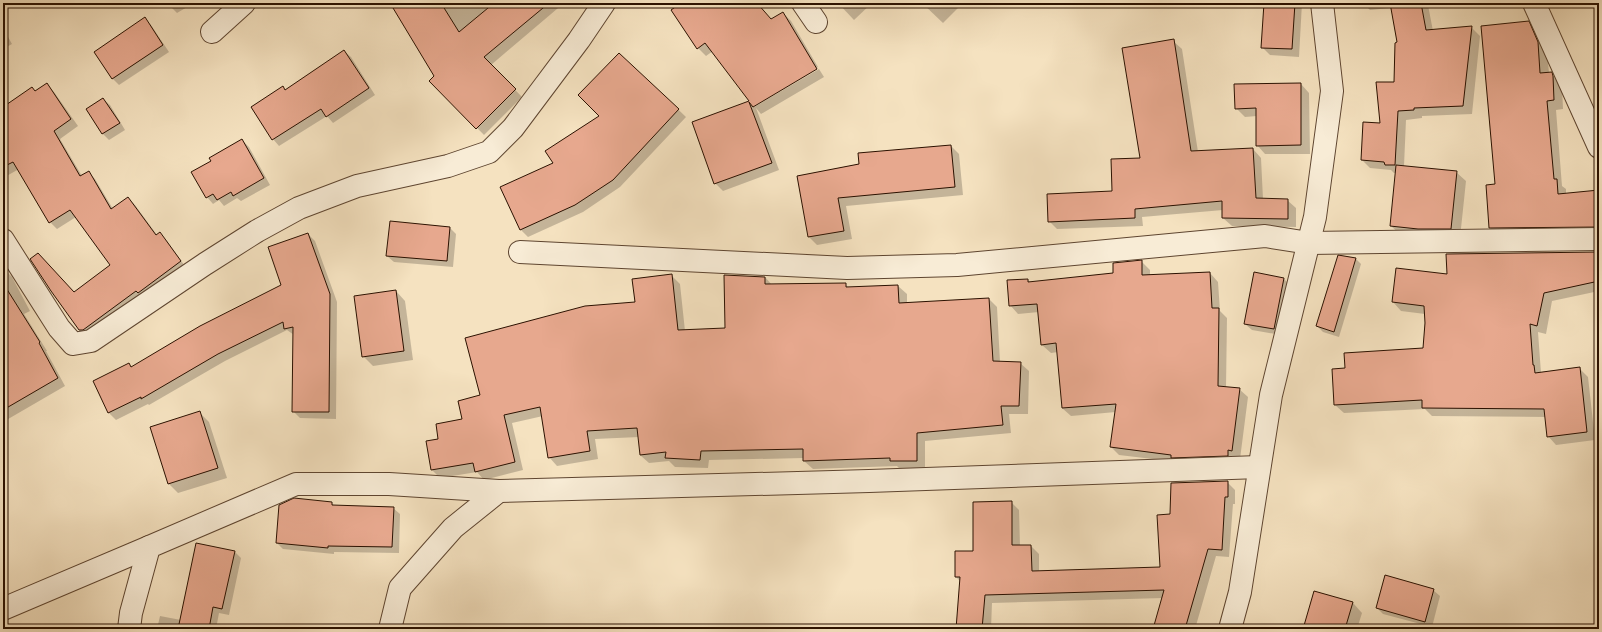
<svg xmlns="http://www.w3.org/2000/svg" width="1602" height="632" viewBox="0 0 1602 632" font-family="'Sorts Mill Goudy',serif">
	<rect width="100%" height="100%" fill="#f5e2c0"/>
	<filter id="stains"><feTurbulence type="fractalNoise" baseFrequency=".005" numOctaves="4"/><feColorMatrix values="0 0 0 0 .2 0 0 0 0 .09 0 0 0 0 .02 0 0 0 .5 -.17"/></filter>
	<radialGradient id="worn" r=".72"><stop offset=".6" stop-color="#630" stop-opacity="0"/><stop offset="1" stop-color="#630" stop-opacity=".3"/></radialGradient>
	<!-- shadow -->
	<g fill="#0003">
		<path d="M167,3H194L177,13Z"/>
		<path d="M398,3H564L491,65L522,97L484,135L431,81L436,77Z"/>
		<path d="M683,3H756L771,20L783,13L791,21L818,67L753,105L754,107L819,69L824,77L761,114L756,108L779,170L723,191L715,183L693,123L750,102L713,51L706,56L698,48L672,11Z"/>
		<path d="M838,3H872L854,20Z"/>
		<path d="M922,3H963L943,23Z"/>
		<path d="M1265,3H1302L1299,57L1270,55L1262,47Z"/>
		<path d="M1363,3H1426L1428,5L1433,31L1471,27L1480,36L1472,114L1422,116V118L1406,120L1404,166L1456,172L1466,181L1460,238L1401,235L1391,226L1397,173H1394L1391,170L1370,168L1362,160L1381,124L1395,83L1398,43L1391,8L1370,10Z"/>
		<path d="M144,19L151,25L169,52L119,85L113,79L95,52Z"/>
		<path d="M1528,22L1538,32L1547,52L1549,73H1551L1562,86L1563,109L1556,110L1562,186L1566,189V195L1599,192V236L1500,237L1490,228L1496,185Z"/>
		<path d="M1599,27V39L1595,28Z"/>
		<path d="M3,28L12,44L3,49Z"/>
		<path d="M1173,41L1182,49L1198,152L1253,149L1261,158L1263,199L1287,200L1296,208V227L1232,226L1223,218V210L1142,217L1143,226L1057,229L1049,221L1114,192L1141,159Z"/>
		<path d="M344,51L351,57L375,95L333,123L327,116L279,146L273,139L285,90Z"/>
		<path d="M1301,84L1309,93L1310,154H1265L1257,145V116L1245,117L1236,108Z"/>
		<path d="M47,85L54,92L78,126L60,139L82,176L88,172L95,179L113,209L128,198L135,205L157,235L160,234L167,241L187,269L87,337L79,330L111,265L76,217L57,229L50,222L19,169L3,178V110Z"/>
		<path d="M655,87L686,117L620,187L583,212L528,237L521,230L502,187L554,163L601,116Z"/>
		<path d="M103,99L110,105L125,130L109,140L103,134L87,109Z"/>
		<path d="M242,140L249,147L270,185L241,201L237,198L224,206L219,200L213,204L207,197L212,162Z"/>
		<path d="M951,146L959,154L963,195L846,206L852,239L817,245L809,237L798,176Z"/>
		<path d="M449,227L456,234L453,267L394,262L387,256Z"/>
		<path d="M308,234L315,241L337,302L336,419L300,418L293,411L294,335L287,330L225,361L149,405L148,404L116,420L109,413L94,382L129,364L132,367L283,285Z"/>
		<path d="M1599,253V291L1552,301L1546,334L1538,332L1541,373L1579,368L1588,377L1595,440L1556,445L1548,436L1546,417L1432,416L1425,409L1344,413L1335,405L1346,369L1424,349L1425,314L1401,311L1393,302L1397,269L1448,275Z"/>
		<path d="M1339,256L1356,259L1361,264L1339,337L1323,332L1317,326Z"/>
		<path d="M1141,261L1150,270V276L1210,273L1218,282L1220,311L1227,318L1226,388L1239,389L1248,397L1240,459L1178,462L1119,455L1111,447L1116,412L1071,416L1062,408L1058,352L1051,353L1042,345L1039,312L1018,314L1010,305L1028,280L1031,283L1114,274Z"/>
		<path d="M4,269L12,277L30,311L24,314L47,351H46L65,386L3,422Z"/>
		<path d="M1254,273L1284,279L1290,285L1281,335L1252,330L1245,324Z"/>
		<path d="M671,275L680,284L685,331L726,329L765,277L772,285L845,284L849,288L898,286L907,294V304L989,299L997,307L1000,362L1020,363L1029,371L1028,414H1009L1011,433L925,441V469H900L897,466L813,469L804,461V458L709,460L708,468L675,467L669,461L649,463L640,455L639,437L595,439L598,459L557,466L549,457L543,416L512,423L523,470L484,480L477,472L440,478L432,470L439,440L464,420L481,396L636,303Z"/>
		<path d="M396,291L405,301L413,360L373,366L363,356Z"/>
		<path d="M200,413L209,422L227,478L178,493L169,484L152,428Z"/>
		<path d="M3,426L6,431L3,433Z"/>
		<path d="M1227,482L1235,490V504H1233L1229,557L1216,556L1195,629H1154L1163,598L992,603L991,629H957L961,582L956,577L1011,502L1019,510L1020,546H1031L1039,554V571L1161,568L1171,515Z"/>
		<path d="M331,503L335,506L393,508L400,514L399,553L334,552V554L283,549L277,543Z"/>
		<path d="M235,552L241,558L229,615L219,613L216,629H157L160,616L181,620Z"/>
		<path d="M1433,590L1440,596L1432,627L1383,614L1377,608Z"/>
		<path d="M1315,592L1353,603L1362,613L1357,629H1304Z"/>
	</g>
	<!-- building -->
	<g fill="#e7a88e" stroke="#2b1100">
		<path d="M390,3H441L459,32L494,3H549L484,57L516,89L476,129L429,81L434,76Z"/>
		<path d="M681,3H757L771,19L783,12L817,69L753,107L749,102L772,163L714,184L692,122L749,101L705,43L697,49L671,10Z"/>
		<path d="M1264,3H1295L1292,49L1261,48Z"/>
		<path d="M1390,3H1421L1426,30L1472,26L1463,106L1414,108V110L1398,111L1395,165H1385L1384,162L1361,160L1363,122L1380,123L1376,82H1394L1395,43L1397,42Z"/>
		<path d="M145,17L163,45L112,79L94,52Z"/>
		<path d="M1529,21L1538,42L1540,73L1552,72L1553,76L1554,100L1547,101L1554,179H1557L1558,194L1599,190V227L1489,228L1486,185L1495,184L1481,26Z"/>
		<path d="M1174,39L1191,151L1253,148L1256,198L1288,199V219L1222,218V201L1135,209V218L1048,222L1047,194L1112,191L1111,159L1140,158L1122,48Z"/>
		<path d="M344,50L369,88L326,117L321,109L272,140L251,107L283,86L285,90Z"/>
		<path d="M619,53L679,109L613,180L575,205L520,230L500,187L553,163L545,151L599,116L578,95Z"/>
		<path d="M47,83L71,119L54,131L80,176L89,171L111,209L128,197L156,235L160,232L181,261L138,293L136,291L83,330H79L51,291L30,259L38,253L74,292L110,265L70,210L49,223L13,162L3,167V107L32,87L35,91Z"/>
		<path d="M1301,83V145L1256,146V108L1235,109L1234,84Z"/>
		<path d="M103,98L120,123L102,134L86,109Z"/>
		<path d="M242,139L264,178L233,196L231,192L217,200L213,194L206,198L191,172L211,161L209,158Z"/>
		<path d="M951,145L955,187L838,198L844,231L808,237L797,176L859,164L858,153Z"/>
		<path d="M1396,165L1457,171L1451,229H1418L1390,226Z"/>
		<path d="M390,221L450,227L447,261L386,256Z"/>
		<path d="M308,233L330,294L329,412H292L293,327L284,329L283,322L218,354L141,399V397L108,413L93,381L129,363L131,367L200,326L281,285L268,247Z"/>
		<path d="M1599,252V281L1544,293L1537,326L1530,324L1533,365H1534L1535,373L1580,367L1587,432L1547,437L1544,409L1422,408V400L1334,405L1332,369L1345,368L1344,353L1423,348L1425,323L1424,306L1392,302L1396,268L1447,274L1446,254Z"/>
		<path d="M1338,255L1356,258L1334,332L1316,326Z"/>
		<path d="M1142,260V275L1210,272L1212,308H1219L1218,386L1240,388L1232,451L1228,450V456L1171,458V455L1110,447L1116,404L1062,408L1056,343L1041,345L1037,304L1009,306L1007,280L1028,279V282L1113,273V263Z"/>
		<path d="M1254,272L1284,278L1274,329L1244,324Z"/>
		<path d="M672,274L678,330L725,328L724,275L765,277V284L846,283V287L898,285L899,303L989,298L993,361L1021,362L1019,406H1001L1003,425L917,433V461H890V458L803,461V449L701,451L700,460L665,458L666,452L640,455L637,428L587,431L590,451L548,458L540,407L504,415L515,462L475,472L473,463L431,470L426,441L438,439L436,424L462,419L458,401L480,395L465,338L585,306L635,302L632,279Z"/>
		<path d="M3,283L40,342L39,343L58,378L3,410Z"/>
		<path d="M396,290L404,351L362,357L354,296Z"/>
		<path d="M200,411L218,468L168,484L150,427Z"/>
		<path d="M1228,481V497H1225L1222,550L1208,549L1185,629H1153L1164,590L985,595L982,629H956L960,577H955V551H973V502L1012,501V545H1031L1032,571L1160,567L1157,515L1170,514L1171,483Z"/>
		<path d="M294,498L332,502V505L394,507L392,547L328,546V548L276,543L279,505Z"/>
		<path d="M196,543L235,551L222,609L213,607L209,629H178Z"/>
		<path d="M1385,575L1434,589L1425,622L1376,608Z"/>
		<path d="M1314,591L1353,602L1345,629H1303Z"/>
	</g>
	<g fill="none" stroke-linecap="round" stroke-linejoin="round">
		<!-- minor casing -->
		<g stroke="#5e4530" stroke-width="24">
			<g id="minor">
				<path d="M803,3L816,22"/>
				<path d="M1534,3L1599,147"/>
				<path d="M212,32L244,3"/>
				<path d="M3,240L59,328L73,344L91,341L205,264L257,231L299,208L357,186L448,166L489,152L513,128L579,40L604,3"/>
				<path d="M520,252L847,268L957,265L1265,236L1309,243L1599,239"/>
				<path d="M3,609L149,547"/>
				<path d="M129,629L131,613L149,547L296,484H389L499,491L869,481L1259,467"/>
				<path d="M390,629L400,588L453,528L499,491"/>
				<path d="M1230,629L1240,592L1271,395L1315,217L1332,91L1322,3"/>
			</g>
		</g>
		<!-- minor -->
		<use href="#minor" stroke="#f8ecd6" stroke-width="22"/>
	</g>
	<!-- margin -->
	<rect width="1602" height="632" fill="none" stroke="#f5e2c0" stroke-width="16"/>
	<rect x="4" y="4" width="1594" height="624" fill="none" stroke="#2b1100" stroke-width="2"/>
	<rect x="8" y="8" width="1586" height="616" fill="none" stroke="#2b1100"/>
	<rect width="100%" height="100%" filter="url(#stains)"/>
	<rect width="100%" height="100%" fill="url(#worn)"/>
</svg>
